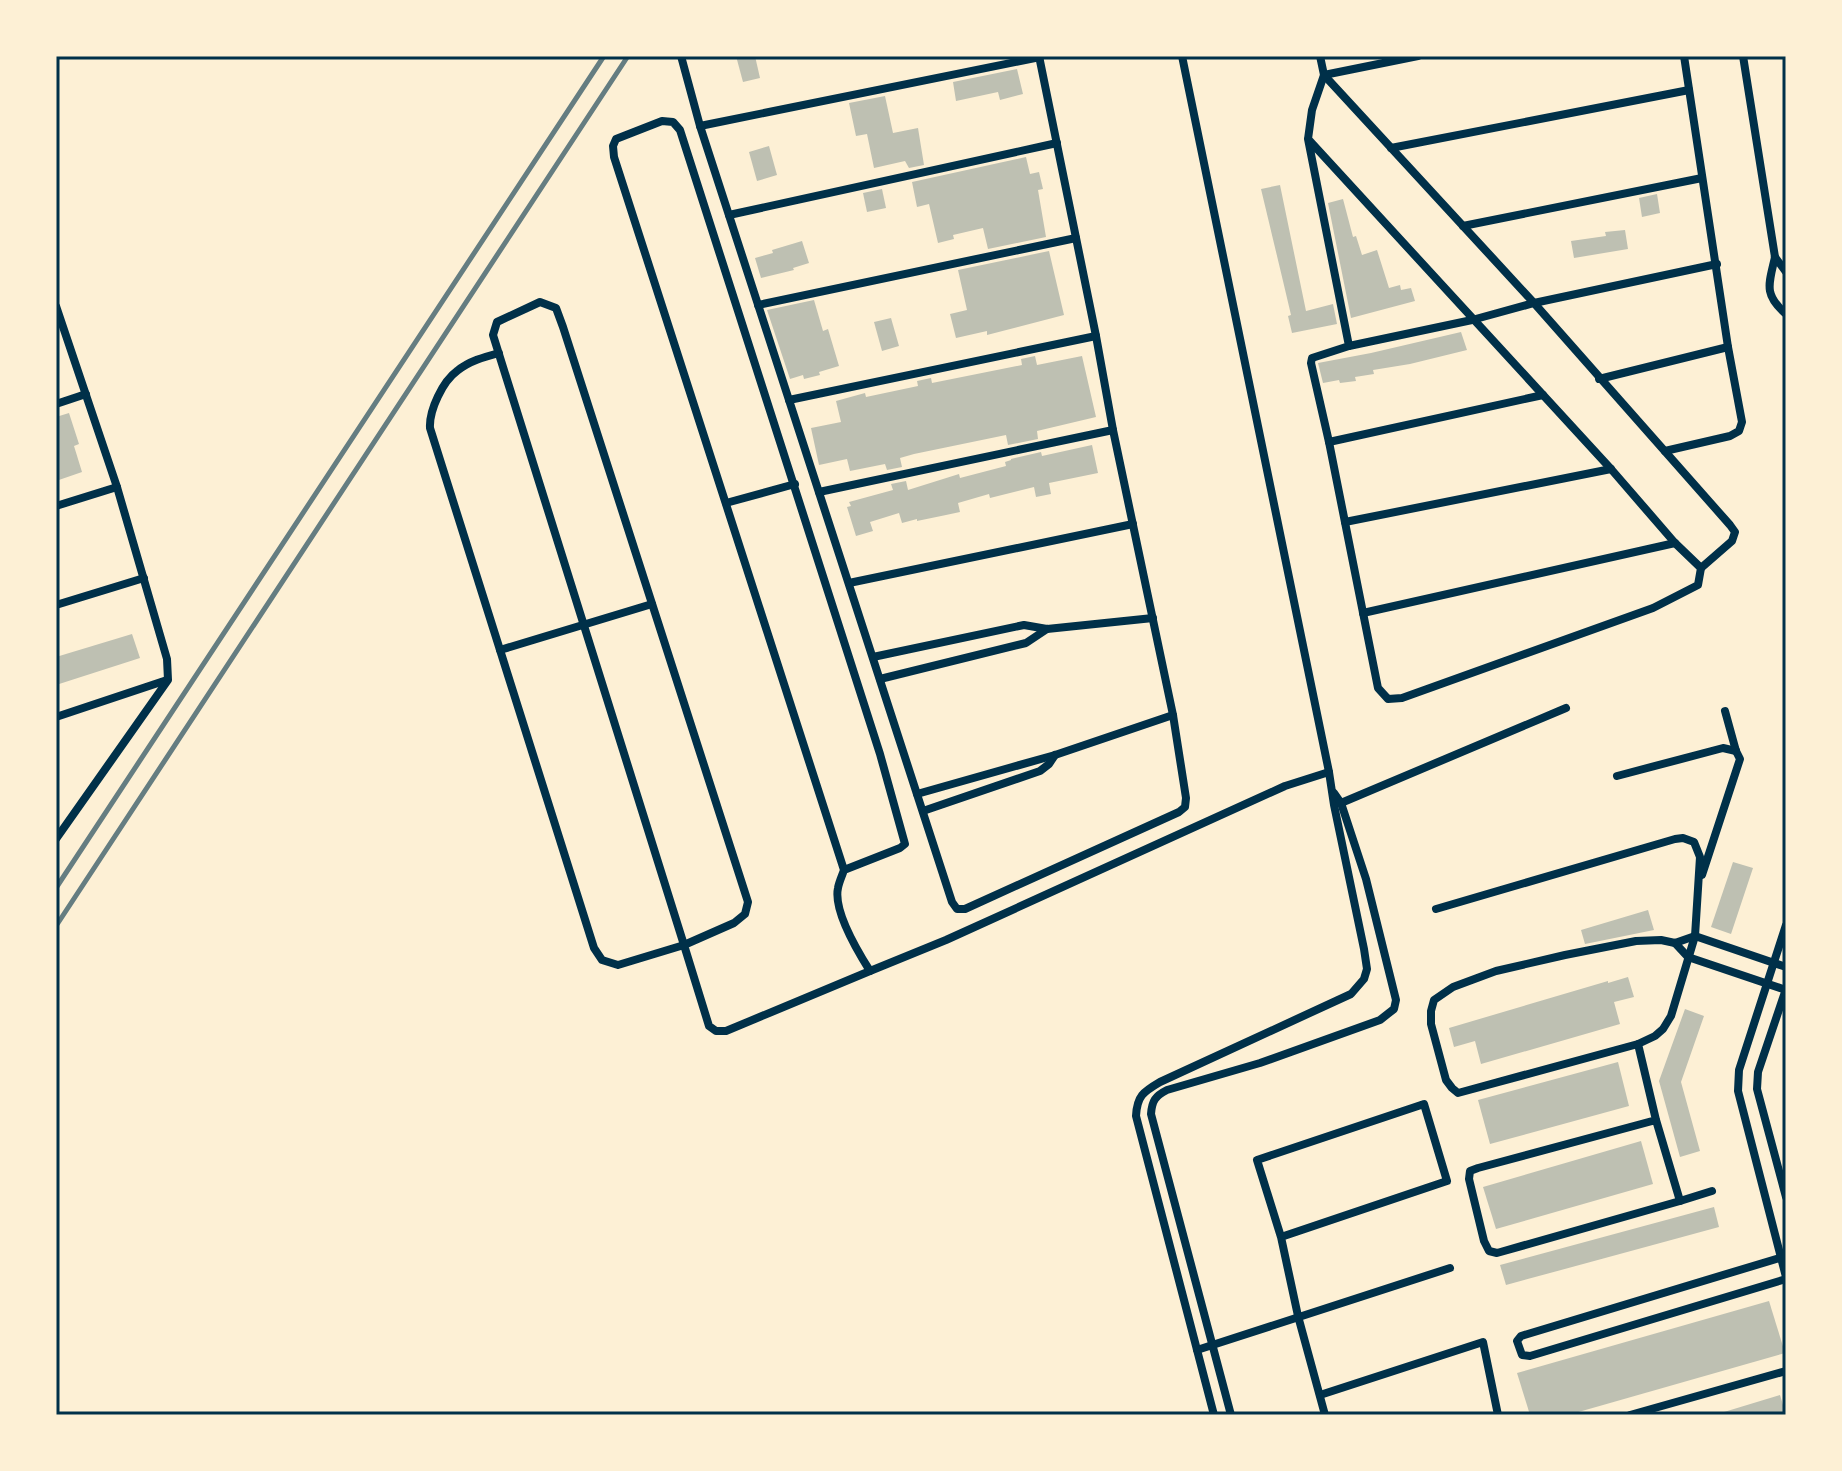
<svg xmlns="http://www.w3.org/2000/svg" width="1842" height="1471" viewBox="0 0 1842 1471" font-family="Mulish,sans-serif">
	<rect width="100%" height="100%" fill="#fdf0d5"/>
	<!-- building -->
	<g fill="#bec0b2">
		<path d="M736,56H755L760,78L743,82Z"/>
		<path d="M1017,69L1023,94L1000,100L998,92L956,101L953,82Z"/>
		<path d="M885,96L893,133L918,128L924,165L909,168L905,161L874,168L867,134L856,136L849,103Z"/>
		<path d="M769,146L777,175L757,181L749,152Z"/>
		<path d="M1026,157L1030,174L1039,172L1043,189L1038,190L1046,237L988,249L983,228L953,235L954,239L938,243L929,204L917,207L912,182Z"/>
		<path d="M1280,185L1306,311L1333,304L1337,324L1292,333L1288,316L1291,315L1283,281L1261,189Z"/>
		<path d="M882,189L886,208L867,212L863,193Z"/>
		<path d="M1657,194L1660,213L1642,217L1639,198Z"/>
		<path d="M1343,199L1353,237L1356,236L1362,255L1377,250L1389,288L1400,285L1401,290L1411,288L1415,301L1351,318L1328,203Z"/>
		<path d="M1625,230L1628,249L1574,258L1571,241L1606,236L1605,232Z"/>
		<path d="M802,241L809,263L793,268L794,270L761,278L755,258L773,253L772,250Z"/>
		<path d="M1049,251L1064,315L987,335V331L956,338L950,314L967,310L958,270Z"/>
		<path d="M814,300L823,331L828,329L839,366L819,372L820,375L804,379L803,375L790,379L767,310Z"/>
		<path d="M891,318L899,346L882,351L874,322Z"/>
		<path d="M1461,332L1467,350L1410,364L1373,370L1374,374L1355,377L1356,381L1340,383L1339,380L1323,383L1318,363L1371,353Z"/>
		<path d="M1035,356L1037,365L1082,356L1096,417L1037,431L1038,439L1008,445L1006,435L914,454L900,458L902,467L887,470L885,464L850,471L847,459L819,465L811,428L841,422L836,401L865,393L866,397L918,386L917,381L931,378L932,383L1022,365L1021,359Z"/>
		<path d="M69,413L79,444L74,446L82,472L56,481V417Z"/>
		<path d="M1092,445L1098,473L1049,483L1051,494L1036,497L1034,487L990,498L989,494L958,503L960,512L946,515L917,521V519L902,523L899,513L870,522L873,531L856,536L847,507L851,506L849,502L893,490L891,484L906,481L908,490L959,474L960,478L1006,466L1005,462L1011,460V459L1041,452L1042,456Z"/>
		<path d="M132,634L140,658L56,685V657Z"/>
		<path d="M1733,862L1753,868L1731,934L1711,927Z"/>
		<path d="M1648,910L1654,930L1585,944L1581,930Z"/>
		<path d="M1628,977L1634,997L1614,1002L1620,1024L1481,1064L1475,1041L1454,1047L1449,1028L1608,981V983Z"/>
		<path d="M1685,1009L1704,1016L1681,1082L1700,1151L1680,1157L1659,1081Z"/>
		<path d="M1618,1062L1629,1106L1490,1144L1478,1100Z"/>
		<path d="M1641,1141L1653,1184L1496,1229L1483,1187Z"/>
		<path d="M1714,1207L1719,1227L1506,1285L1500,1265Z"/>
		<path d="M1769,1301L1785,1353L1568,1415H1530L1517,1373Z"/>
		<path d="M1780,1395L1786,1415H1724V1412Z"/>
	</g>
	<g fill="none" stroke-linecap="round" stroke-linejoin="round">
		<!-- minor -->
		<g stroke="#003049" stroke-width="8">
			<path d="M681,56L700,126L952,902L957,909H965L1179,812L1185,807L1186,798L1173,715L1113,430L1096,336L1039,56"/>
			<path d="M1182,56L1329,772"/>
			<path d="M1320,56L1324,75L1534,303L1730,525L1735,532L1732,541L1701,568"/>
			<path d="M1743,56L1775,257C1769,284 1763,294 1786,314"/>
			<path d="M700,126L1040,57"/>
			<path d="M1308,139L1349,346L1312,358L1311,363L1329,442L1378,688L1388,699L1402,698L1653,608L1698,585L1701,568L1675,543L1611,469L1308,139L1312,110L1324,75L1418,56"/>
			<path d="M1391,148L1689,90"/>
			<path d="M729,215L1057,143"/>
			<path d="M1463,226L1702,178"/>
			<path d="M1775,257L1786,272"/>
			<path d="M758,305L1076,238"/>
			<path d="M56,306L117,487L167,659L168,680L56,839"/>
			<path d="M1349,346L1472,320L1534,303L1717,264"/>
			<path d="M499,353C484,357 469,361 457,371C443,381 429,410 430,428L594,948L602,960L618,965L684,945L734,923L745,914L748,902L563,327L556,308L540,302L497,322L493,335L684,945L709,1026L716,1031H726L870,971"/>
			<path d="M1599,379L1728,347"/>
			<path d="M789,400L1096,336"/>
			<path d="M56,404L86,394"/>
			<path d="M1329,442L1543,395"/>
			<path d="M1665,451L1730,436L1739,431L1742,422L1728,347L1684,56"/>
			<path d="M819,492L1113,430"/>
			<path d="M726,503L795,484"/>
			<path d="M56,506L117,487"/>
			<path d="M1345,522L1611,469"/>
			<path d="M849,583L1133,524"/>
			<path d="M56,605L144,578"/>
			<path d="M1363,613L1675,543"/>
			<path d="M500,650L652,604"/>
			<path d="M873,657L1024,625L1047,629L1153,618"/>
			<path d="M880,679L1026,643L1047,629"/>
			<path d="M56,717L167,680"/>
			<path d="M1617,776L1723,748L1736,751"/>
			<path d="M917,794L1055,755L1173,715"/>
			<path d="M1341,803L1566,708"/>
			<path d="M923,811L1040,771L1049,764L1055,755"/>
			<path d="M844,870L900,848L905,844L880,754L680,130L673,122L662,121L616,139L613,146L614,157L844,870C842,876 839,882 838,888C833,911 858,952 870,971L946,940L1285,786L1329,772L1334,805L1364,949L1367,969L1364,979L1351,994L1160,1082C1143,1092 1137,1096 1136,1116L1214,1415"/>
			<path d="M1702,875L1740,759L1736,751L1725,711"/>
			<path d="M1436,909L1675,839L1683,838L1694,842L1700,857L1695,936L1671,1016L1663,1029L1655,1036L1638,1044L1656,1120L1680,1201L1497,1253L1489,1251L1484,1241L1469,1179L1470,1171L1478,1168L1656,1120"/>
			<path d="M1786,925L1739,1070L1738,1091L1786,1277"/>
			<path d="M1675,943L1688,957L1786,990"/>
			<path d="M1786,989L1758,1072L1757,1089L1786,1197"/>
			<path d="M1638,1044L1458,1093L1452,1088L1446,1080L1431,1024V1011L1434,1000L1453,987L1496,971L1565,955L1636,941L1661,940L1675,943L1695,936L1786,967"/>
			<path d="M1680,1201L1712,1191"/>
			<path d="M1281,1237L1447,1181L1424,1104L1257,1160L1281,1237L1298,1316L1325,1415"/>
			<path d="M1786,1256L1521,1336L1517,1341L1522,1355L1530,1356L1786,1279"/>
			<path d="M1197,1350L1450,1268"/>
			<path d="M1320,1395L1483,1342L1498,1415"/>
			<path d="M1231,1415L1151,1114C1152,1101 1155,1096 1167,1090L1260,1063L1380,1020L1394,1009L1396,1000L1366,879L1341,803L1334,793"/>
			<path d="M1630,1415L1786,1371"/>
		</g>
		<!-- rail -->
		<g stroke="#657d81" stroke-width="5">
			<path d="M56,888L604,56"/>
			<path d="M56,926L628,56"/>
		</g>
	</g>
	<!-- border -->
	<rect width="1842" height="1471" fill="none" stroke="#fdf0d5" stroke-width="116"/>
	<rect x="58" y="58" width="1726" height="1355" fill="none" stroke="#003049" stroke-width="3"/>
</svg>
